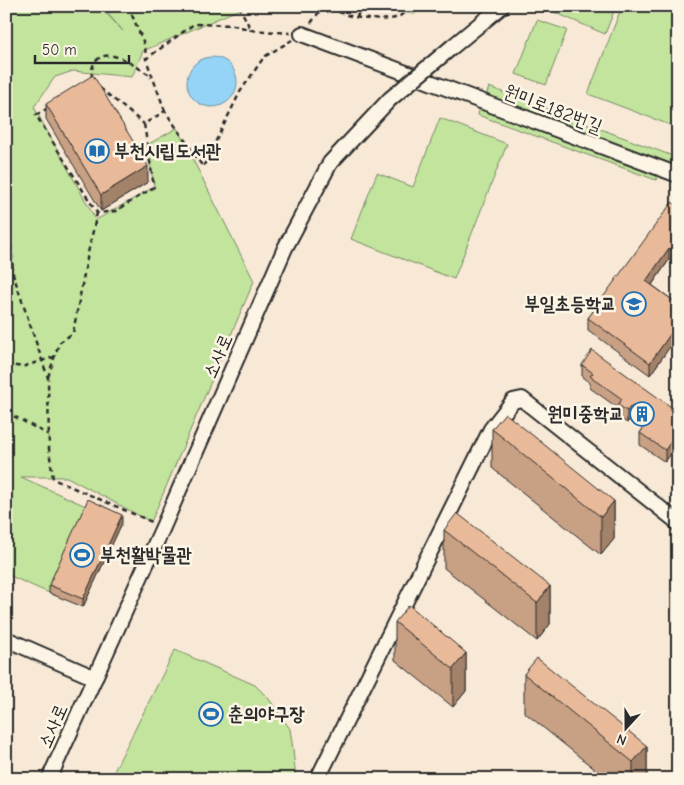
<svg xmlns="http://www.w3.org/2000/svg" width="684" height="785" viewBox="0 0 684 785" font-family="'Comic Neue','Poor Story',sans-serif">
	<rect width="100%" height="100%" fill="#f8e9d6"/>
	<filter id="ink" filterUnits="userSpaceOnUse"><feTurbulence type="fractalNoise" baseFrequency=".02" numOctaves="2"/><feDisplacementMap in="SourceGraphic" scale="10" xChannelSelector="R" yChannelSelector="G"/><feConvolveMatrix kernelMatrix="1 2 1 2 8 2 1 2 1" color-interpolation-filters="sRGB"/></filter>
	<g filter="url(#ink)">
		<!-- green -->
		<g fill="#c2e49d" stroke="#768864">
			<path d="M6,6H99L123,31L101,6H239L240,9L143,51L132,77L73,71L55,77L34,107L96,220L154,187L147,145L177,128L254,281L151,522L67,477H21L88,507L49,593L6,574Z"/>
			<path d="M335,6H417L415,14Z"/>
			<path d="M544,6H616L605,34L542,7Z"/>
			<path d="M622,6H678V128L588,94Z"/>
			<path d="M537,20L567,30L546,85L516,74Z"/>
			<path d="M489,87L678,158V162L676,167L486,96Z"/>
			<path d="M480,107L659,174L656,180L478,115Z"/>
			<path d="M440,118L507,144L454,279L351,239L377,173L413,187Z"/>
			<path d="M175,650L255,685L269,699L290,729L293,749L296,779H110Z"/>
		</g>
		<!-- water -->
		<circle fill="#95d4f6" stroke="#6b90a5" cx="212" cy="82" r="25"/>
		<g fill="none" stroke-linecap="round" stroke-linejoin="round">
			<!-- minor casing -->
			<g stroke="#2b2b2b" stroke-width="18">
				<g id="minor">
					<path d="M302,34L678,175"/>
					<path d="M452,47L502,6"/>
					<path d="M6,639L95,678"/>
					<path d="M49,779L163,527L285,248L330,163L390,99"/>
					<path d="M318,779V778L491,429L513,401L522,399L675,520L678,524"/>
				</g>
			</g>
			<!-- path -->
			<g stroke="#2b2b2b" stroke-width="2.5" stroke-dasharray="5 4" stroke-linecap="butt">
				<path d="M127,6L132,15"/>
				<path d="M135,6L132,15L145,46L146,59"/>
				<path d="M239,6L251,30L290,33"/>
				<path d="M331,6C340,18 380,22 395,18C401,17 406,11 410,6"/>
				<path d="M357,17L361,6"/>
				<path d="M311,23L322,8V6"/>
				<path d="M92,78C91,71 92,65 97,60C111,46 137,68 150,75L151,78"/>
				<path d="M100,88L144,124"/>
				<path d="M48,108L36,115L97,213L116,211L154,187L144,124L165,111L203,167L240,92L264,57L292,40"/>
				<path d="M165,111L146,59L194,24L234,25L251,30"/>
				<path d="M569,122L573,105"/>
				<path d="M6,192L9,200L13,274L48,378L49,449L53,479L152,522"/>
				<path d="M6,364L22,367L54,357"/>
				<path d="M48,377L59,343L73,333L88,253L97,213"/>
				<path d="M6,412L49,435"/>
			</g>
			<!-- minor -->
			<use href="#minor" stroke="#fcf5e5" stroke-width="14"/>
			<!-- minor-bridge casing -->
			<g stroke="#2b2b2b" stroke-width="18" stroke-linecap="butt">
				<path id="minor-bridge" d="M390,99L452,47"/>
			</g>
			<!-- minor-bridge -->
			<use href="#minor-bridge" stroke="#fcf5e5" stroke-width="14"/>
		</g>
		<!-- wall -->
		<g fill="#c8a084" stroke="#2b2b2b">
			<path d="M46,104L148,182L101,211L46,119Z"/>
			<path d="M678,206V266L669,260L652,285L678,304V339L676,338L650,375L588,330V318Z"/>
			<path d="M582,365L678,412V450L675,448L665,462L640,445V433L644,427L631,418L627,423L618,417V408L590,388V383L582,377Z"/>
			<path d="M492,429L614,501V539L601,555L492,468Z"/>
			<path d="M122,523L83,607L49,593V585Z"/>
			<path d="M444,530L550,586V624L537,641L444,568Z"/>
			<path d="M395,622L466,653V691L453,707L395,660Z"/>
			<path d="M524,674L647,746V779H607L524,712Z"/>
		</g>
		<!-- shaded-wall -->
		<g fill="#a3826b" stroke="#2b2b2b">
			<path d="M148,166V182L101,211V195Z"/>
			<path d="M669,248V260L646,293V281Z"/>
			<path d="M676,326V338L650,375V363Z"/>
			<path d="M631,406V418L627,423V411Z"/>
			<path d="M675,436V448L665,462V450Z"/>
			<path d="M614,501V539L601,555V517Z"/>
			<path d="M122,515V523L83,607V599Z"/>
			<path d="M550,586V624L537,641V603Z"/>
			<path d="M466,653V691L453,707V669Z"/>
			<path d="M647,746V779H633V762Z"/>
		</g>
		<!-- building -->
		<g fill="#e9ba99" stroke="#2b2b2b">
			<path d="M93,75L148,166L101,195L46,104Z"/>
			<path d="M672,202L678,206V254L669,248L646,281L678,304V327L676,326L650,363L588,318Z"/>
			<path d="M592,350L678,412V438L675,436L665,450L640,433L650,419L631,406L627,411L618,405L622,399L590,376L593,373L582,365Z"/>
			<path d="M505,413L614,501L601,517L492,429Z"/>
			<path d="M88,499L122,515L83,599L49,585Z"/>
			<path d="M457,513L550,586L537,603L444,530Z"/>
			<path d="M409,605L466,653L453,669L395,622Z"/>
			<path d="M537,658L647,746L633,762L524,674Z"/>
		</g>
	</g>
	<!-- icons -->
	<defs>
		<g id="library-ring" transform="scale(1.25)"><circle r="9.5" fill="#fcf5e5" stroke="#1f6fb2" stroke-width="1.5"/><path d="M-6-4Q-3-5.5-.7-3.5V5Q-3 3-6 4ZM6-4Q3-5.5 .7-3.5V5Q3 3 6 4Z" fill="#1f6fb2"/></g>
		<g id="school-ring" transform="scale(1.25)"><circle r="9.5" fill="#fcf5e5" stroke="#1f6fb2" stroke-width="1.5"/><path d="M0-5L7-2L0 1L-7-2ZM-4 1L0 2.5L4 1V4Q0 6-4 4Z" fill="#1f6fb2"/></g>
		<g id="building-ring" transform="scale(1.25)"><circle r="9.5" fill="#fcf5e5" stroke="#1f6fb2" stroke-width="1.5"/><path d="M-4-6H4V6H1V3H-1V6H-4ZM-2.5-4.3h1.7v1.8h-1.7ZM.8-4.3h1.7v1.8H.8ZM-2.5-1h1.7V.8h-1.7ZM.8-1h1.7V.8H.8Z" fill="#1f6fb2"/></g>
		<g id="stadium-ring" transform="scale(1.25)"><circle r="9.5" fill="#fcf5e5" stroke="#1f6fb2" stroke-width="1.5"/><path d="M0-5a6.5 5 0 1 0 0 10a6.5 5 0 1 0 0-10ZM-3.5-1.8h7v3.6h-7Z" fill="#1f6fb2"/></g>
	</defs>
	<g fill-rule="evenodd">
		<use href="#library-ring" x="97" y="151"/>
		<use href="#school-ring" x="634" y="304"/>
		<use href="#building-ring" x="642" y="414"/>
		<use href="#stadium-ring" x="82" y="555"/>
		<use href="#stadium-ring" x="211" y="714"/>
	</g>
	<g text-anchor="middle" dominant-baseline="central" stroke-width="5" stroke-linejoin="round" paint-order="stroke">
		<!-- street labels -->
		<g font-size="19" fill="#2b2b2b" stroke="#fcf5e5">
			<text transform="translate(553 109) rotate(21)">원미로182번길</text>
			<text transform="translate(218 356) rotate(-66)">소사로</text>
			<text transform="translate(53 726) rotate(-66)">소사로</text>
		</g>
		<!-- poi labels -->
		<g font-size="19" font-weight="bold" fill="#2b2b2b" stroke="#fcf5e5" text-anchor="start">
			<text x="114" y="151">부천시립도서관</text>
			<text x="616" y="304" text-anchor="end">부일초등학교</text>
			<text x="624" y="414" text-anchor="end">원미중학교</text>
			<text x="100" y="555">부천활박물관</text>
			<text x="228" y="714">춘의야구장</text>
		</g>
	</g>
	<!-- margin -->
	<rect width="684" height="785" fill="none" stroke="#fcf5e5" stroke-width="25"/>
	<rect x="12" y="12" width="659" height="760" fill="none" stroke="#2b2b2b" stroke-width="2" filter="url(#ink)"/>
	<!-- north arrow -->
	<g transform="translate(626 728) rotate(201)" stroke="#fcf5e5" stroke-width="4" paint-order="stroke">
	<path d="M0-4L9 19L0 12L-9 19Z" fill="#2b2b2b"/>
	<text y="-8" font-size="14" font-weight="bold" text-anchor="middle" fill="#2b2b2b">N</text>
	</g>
	<!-- scale -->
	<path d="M35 55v8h94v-8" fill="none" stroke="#2b2b2b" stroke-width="2.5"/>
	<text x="42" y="55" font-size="15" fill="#2b2b2b" stroke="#fcf5e5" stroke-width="4" paint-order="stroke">50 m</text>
</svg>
